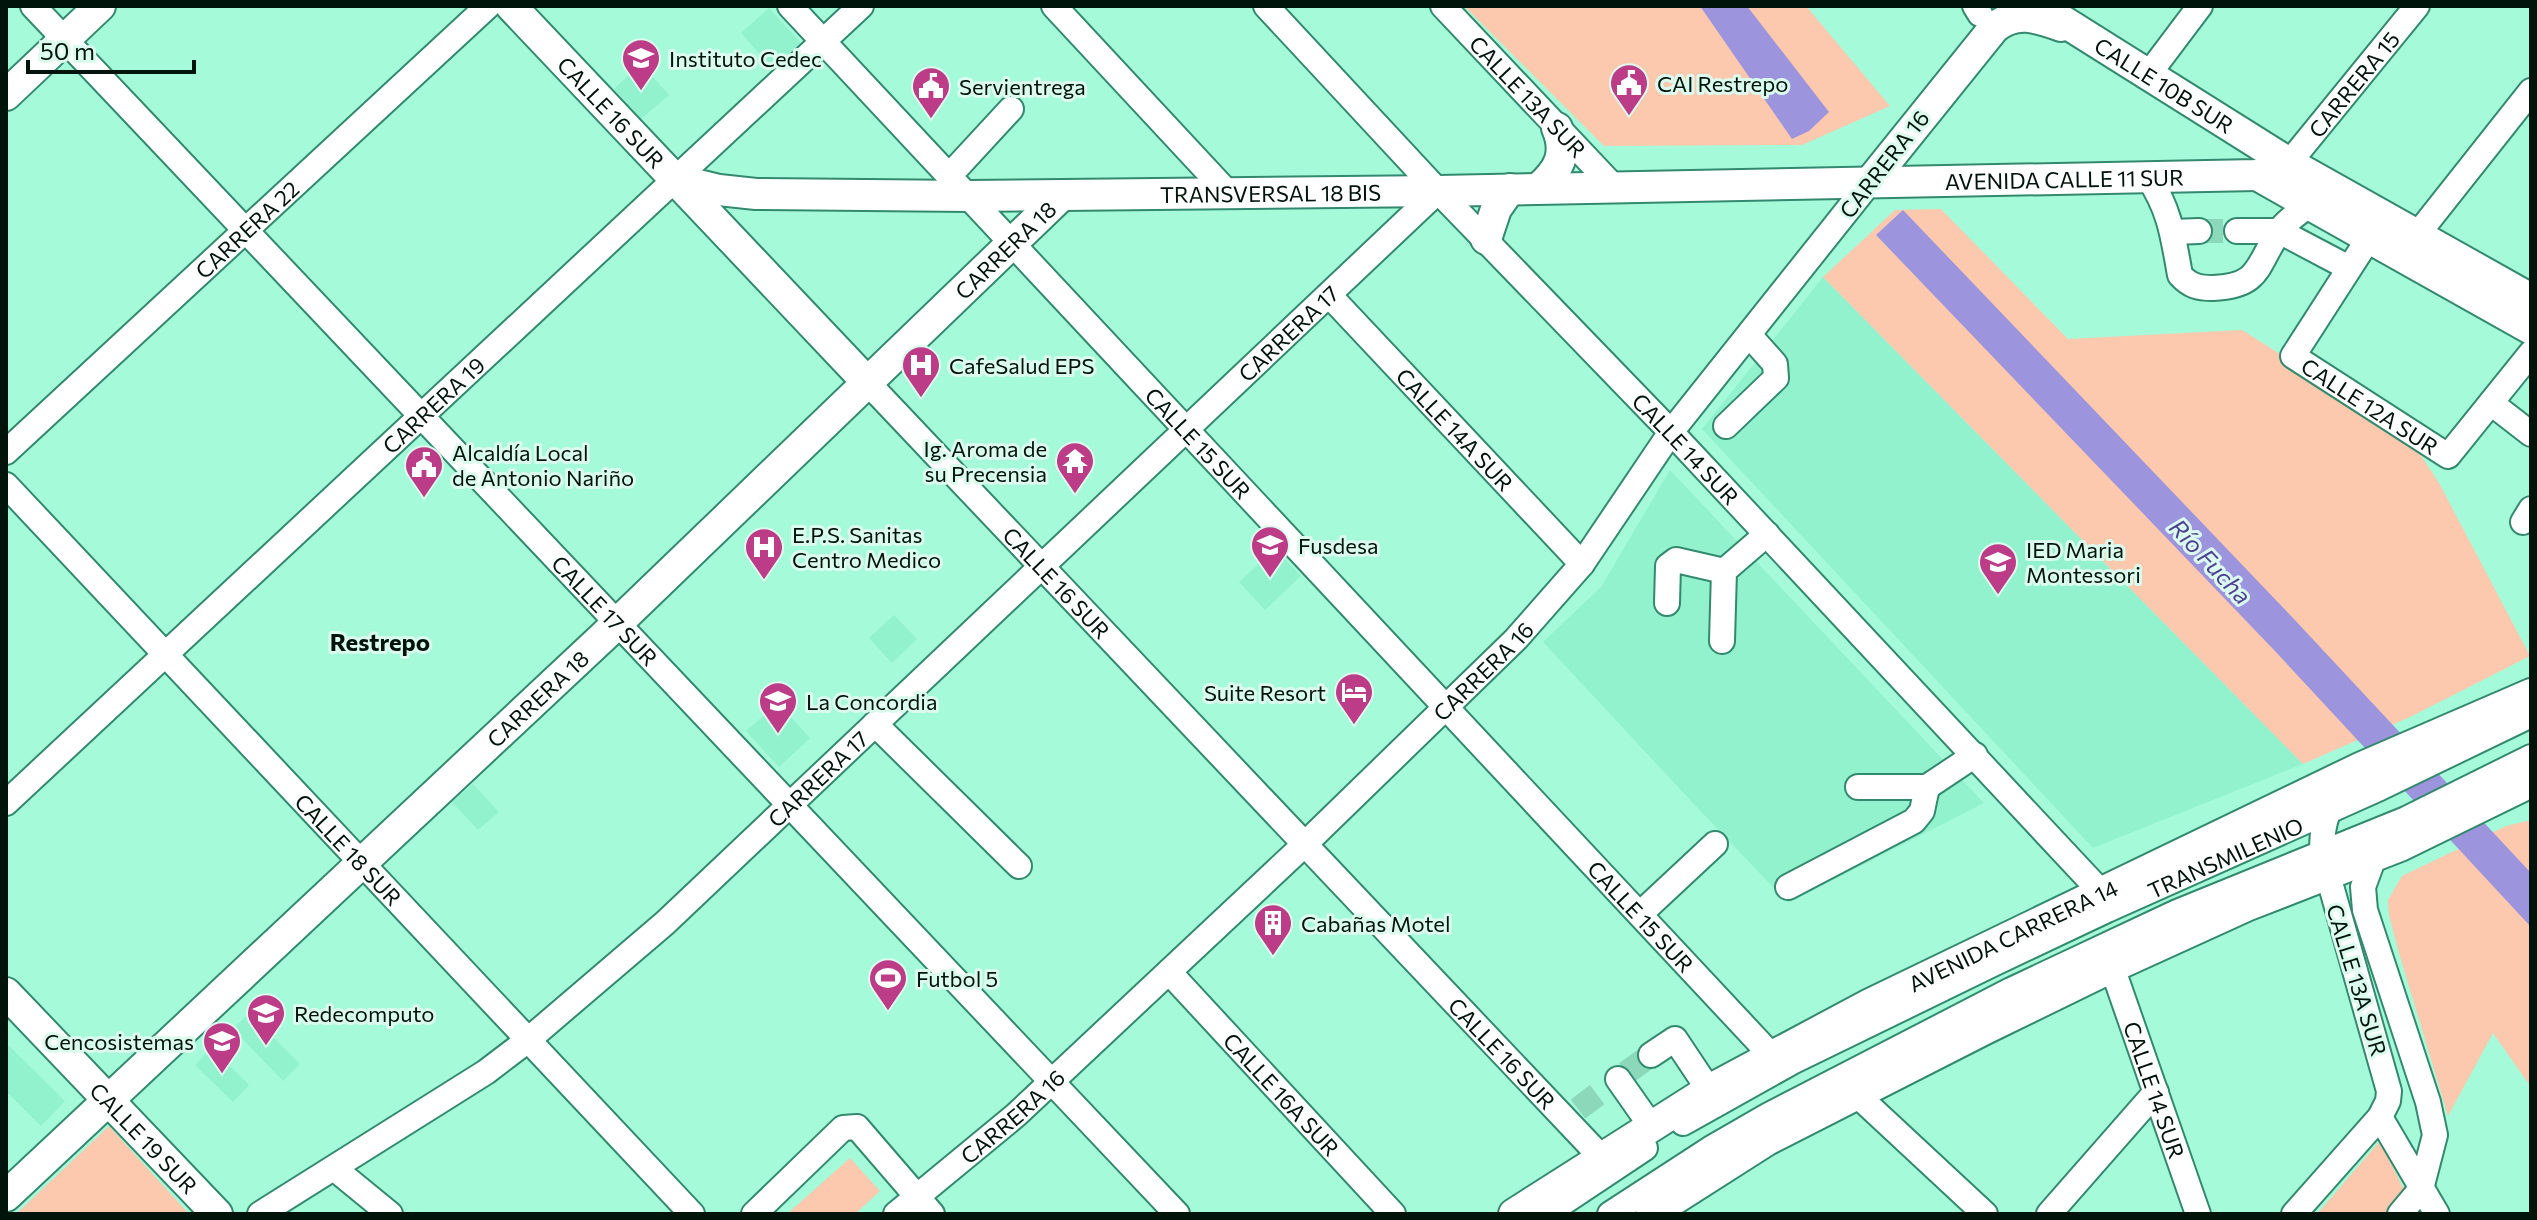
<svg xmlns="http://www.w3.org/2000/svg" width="2537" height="1220" viewBox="0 0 2537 1220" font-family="Commissioner,sans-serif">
	<rect width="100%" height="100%" fill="#a5fada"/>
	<!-- built -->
	<g fill="#92f2ce">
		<path d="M769,8L801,43L772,68L741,33Z"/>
		<path d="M641,64L669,95L641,119L614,89Z"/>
		<path d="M1823,277L2303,764L2093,848L1702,429Z"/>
		<path d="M1670,470L1984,803L1788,903L1691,801L1543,642L1601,587Z"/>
		<path d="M1275,549L1301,576L1265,610L1239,582Z"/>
		<path d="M894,615L917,639L892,663L869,638Z"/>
		<path d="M778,703L810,738L779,767L746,731Z"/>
		<path d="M473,784L499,812L478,830L452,802Z"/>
		<path d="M249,1013L300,1064L283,1081L233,1029Z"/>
		<path d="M6,1043L65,1101L41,1126L6,1091Z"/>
		<path d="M212,1048L249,1085L233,1102L195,1065Z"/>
	</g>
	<!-- green -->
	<g fill="#fcc9ae">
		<path d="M1464,6H1806L1890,106L1802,145L1604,146Z"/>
		<path d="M1941,209L2068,339L2242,330L2406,433L2439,483L2530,656L2410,717L2303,764L1823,277L1895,210Z"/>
		<path d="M2531,820V1087L2493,1033L2448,1116L2398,950L2389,915L2388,900L2402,876L2506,826Z"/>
		<path d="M109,1126L189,1214H16Z"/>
		<path d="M2380,1141L2408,1198L2394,1214H2317Z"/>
		<path d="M850,1158L880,1191L855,1214H787Z"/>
	</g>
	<!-- water -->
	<g fill="#9c94dc">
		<path d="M1700,6H1747L1829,112L1809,131L1792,139Z"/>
		<path d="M1903,210L2293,618L2531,873V927L2274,650L1876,235Z"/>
	</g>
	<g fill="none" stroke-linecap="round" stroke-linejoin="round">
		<!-- minor-tunnel -->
		<g stroke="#8cd8bb" stroke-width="24" stroke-dasharray="24 12" stroke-linecap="butt">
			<path d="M2199,231H2237"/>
			<path d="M1626,1073L1651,1055"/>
			<path d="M1578,1109L1602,1091"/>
		</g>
		<!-- minor casing -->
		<g stroke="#33896d" stroke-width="28">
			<g id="minor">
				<path id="s1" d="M33,6L1177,1214"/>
				<path id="s2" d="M790,6L1771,1055"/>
				<path d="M1054,6L1228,193"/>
				<path id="s3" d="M1266,6L1438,191L1671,432L2102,893"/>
				<path id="s4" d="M1443,6L1614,187"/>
				<path d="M1975,6L1980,14"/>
				<path d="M2148,75L2200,6"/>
				<path id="s5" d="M2289,163L2417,6"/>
				<path d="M950,175L1011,109"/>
				<path d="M2148,177C2170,210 2173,236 2180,275C2190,286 2198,288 2213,288C2260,286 2256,267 2278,233C2285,221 2299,213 2310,204"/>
				<path d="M2237,231H2279L2349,268"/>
				<path d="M2173,232L2199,231"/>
				<path d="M2417,235L2531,91"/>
				<path id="s6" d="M2369,238L2293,356L2448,456L2531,353"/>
				<path id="s7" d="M1329,295L1582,564"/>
				<path id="s8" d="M867,382L1602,1158"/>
				<path d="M2491,403L2531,434"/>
				<path d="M1726,426L1776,378L1775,364L1750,336"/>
				<path id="s9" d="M6,452L488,6"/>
				<path id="s10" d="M6,485L692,1214"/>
				<path d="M2523,522L2531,509"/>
				<path d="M1667,603L1668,566L1676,560L1724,571"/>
				<path d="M1722,641L1724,571L1767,534"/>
				<path d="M875,724L1019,866"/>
				<path d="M1858,787H1927L1975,755"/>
				<path id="s11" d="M6,803L861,6"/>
				<path d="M2374,857L2363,887L2365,910L2428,1102L2435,1135L2421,1189L2400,1214"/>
				<path d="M1788,887L1914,821L1922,811L1927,787"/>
				<path d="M1640,914L1715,844"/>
				<path id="s12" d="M2112,967L2198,1214"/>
				<path id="s13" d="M1169,972L1393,1214"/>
				<path d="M1651,1055L1675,1039L1709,1090"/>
				<path d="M1618,1079L1651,1126"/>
				<path d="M1856,1094L1985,1214"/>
				<path d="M2380,1117L2437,1214"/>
				<path id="s14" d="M1683,1123L1792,1062L1993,964L2107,910L2380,788L2531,715"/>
				<path d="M335,1169L390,1214"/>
				<path id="s15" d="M260,1214L486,1072L528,1040L665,923L1438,191"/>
				<path d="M754,1214L843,1128L857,1127L932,1214"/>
				<path id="s16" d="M896,1214L1016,1115L1305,844L1516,639L1582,564L1671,432L1870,182"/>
				<path d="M1546,1214L1645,1148"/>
				<path d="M1610,1214L1710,1149L1769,1115L2011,990L2177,912L2406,819L2531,757"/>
				<path d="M2049,1214L2156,1092"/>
				<path d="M2294,1214L2380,1117L2388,1101L2389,1091L2322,854C2322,836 2323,819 2333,803"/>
			</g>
		</g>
		<!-- major casing -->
		<g stroke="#33896d" stroke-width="34">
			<g id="major">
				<path id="s17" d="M511,6L867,382"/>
				<path id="s18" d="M2039,6L2289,163L2531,299"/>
				<path d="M6,95L100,6"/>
				<path d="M2257,175L2531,329"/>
				<path id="s19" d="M674,179L719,190L756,194L969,196L1438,191L2257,175L2271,173L2289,163"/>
				<path d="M1870,182L1994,28C2016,10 2036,17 2061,26"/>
				<path d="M1539,188C1559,170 1568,154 1557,128"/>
				<path d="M1486,239L1496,209L1510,189"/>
				<path id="s20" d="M6,993L217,1214"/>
				<path id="s21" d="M6,1196L604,636L1062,195"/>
				<path id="s22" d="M1514,1214L1709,1090L1870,1004L2362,767L2531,694"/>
				<path d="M1651,1214L1767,1140L1985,1029L2112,967L2246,906L2400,846L2531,782"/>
			</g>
		</g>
		<!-- minor -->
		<use href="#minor" stroke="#fff" stroke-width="24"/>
		<!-- major -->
		<use href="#major" stroke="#fff" stroke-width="30"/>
	</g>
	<!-- icons -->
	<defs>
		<g id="university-pin" transform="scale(2)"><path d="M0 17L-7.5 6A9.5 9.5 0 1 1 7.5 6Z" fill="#bc3c87" stroke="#dbfbee"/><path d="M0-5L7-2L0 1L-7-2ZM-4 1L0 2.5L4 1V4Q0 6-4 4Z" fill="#fff"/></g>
		<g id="civic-pin" transform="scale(2)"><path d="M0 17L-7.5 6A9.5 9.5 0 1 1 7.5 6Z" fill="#bc3c87" stroke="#dbfbee"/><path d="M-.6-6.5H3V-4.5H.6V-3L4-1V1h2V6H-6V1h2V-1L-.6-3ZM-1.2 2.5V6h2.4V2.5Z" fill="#fff"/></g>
		<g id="hospital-pin" transform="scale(2)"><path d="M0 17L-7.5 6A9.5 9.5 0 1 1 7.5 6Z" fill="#bc3c87" stroke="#dbfbee"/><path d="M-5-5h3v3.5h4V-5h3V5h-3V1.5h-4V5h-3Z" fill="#fff"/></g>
		<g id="temple-pin" transform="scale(2)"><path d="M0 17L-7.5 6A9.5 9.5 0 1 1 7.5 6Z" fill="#bc3c87" stroke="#dbfbee"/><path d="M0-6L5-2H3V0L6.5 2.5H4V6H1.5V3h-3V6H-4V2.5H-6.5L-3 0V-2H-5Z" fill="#fff"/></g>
		<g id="school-pin" transform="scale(2)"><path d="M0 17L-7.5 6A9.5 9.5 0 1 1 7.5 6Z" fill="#bc3c87" stroke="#dbfbee"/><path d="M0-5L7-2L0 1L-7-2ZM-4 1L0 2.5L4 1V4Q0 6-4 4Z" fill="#fff"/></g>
		<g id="hotel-pin" transform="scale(2)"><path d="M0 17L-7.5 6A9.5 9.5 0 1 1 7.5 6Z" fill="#bc3c87" stroke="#dbfbee"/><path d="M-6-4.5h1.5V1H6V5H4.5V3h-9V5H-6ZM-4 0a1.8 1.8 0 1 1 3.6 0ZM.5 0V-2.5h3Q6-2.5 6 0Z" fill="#fff"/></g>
		<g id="building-pin" transform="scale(2)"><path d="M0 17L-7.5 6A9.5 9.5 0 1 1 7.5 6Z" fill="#bc3c87" stroke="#dbfbee"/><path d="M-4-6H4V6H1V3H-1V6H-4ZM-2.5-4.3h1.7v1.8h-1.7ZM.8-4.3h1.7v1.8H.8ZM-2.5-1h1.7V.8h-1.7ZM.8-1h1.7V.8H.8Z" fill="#fff"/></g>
		<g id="stadium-pin" transform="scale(2)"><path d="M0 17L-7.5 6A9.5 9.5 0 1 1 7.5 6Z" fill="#bc3c87" stroke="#dbfbee"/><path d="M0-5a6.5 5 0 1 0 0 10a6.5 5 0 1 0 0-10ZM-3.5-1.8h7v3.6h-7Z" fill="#fff"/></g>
	</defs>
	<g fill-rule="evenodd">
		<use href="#university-pin" x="641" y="58"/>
		<use href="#civic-pin" x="1629" y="83"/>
		<use href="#civic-pin" x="931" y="86"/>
		<use href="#hospital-pin" x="921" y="365"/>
		<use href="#temple-pin" x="1075" y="461"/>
		<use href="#civic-pin" x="424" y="465"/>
		<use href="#university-pin" x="1270" y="545"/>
		<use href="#hospital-pin" x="764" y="547"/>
		<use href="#school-pin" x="1998" y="562"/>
		<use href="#hotel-pin" x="1354" y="692"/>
		<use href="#university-pin" x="778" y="701"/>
		<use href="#building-pin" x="1273" y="923"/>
		<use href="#stadium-pin" x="888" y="978"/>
		<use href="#university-pin" x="266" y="1013"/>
		<use href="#university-pin" x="222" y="1041"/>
	</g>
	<g text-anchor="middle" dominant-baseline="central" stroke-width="6" stroke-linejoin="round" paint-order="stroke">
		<!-- poi labels -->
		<g font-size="22" fill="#00140c" stroke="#dbfbee" text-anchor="start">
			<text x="669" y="58">Instituto Cedec</text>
			<text x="1657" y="83">CAI Restrepo</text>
			<text x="959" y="86">Servientrega</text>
			<text x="949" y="365">CafeSalud EPS</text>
			<text x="1047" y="448" text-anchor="end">Ig. Aroma de<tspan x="1047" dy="25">su Precensia</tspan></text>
			<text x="452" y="452">Alcaldía Local<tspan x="452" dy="25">de Antonio Nariño</tspan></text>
			<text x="792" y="534">E.P.S. Sanitas<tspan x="792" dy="25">Centro Medico</tspan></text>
			<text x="1298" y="545">Fusdesa</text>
			<text x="2026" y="549">IED Maria<tspan x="2026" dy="25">Montessori</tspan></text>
			<text x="1326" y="692" text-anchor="end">Suite Resort</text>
			<text x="806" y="701">La Concordia</text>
			<text x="1301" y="923">Cabañas Motel</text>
			<text x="916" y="978">Futbol 5</text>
			<text x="294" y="1013">Redecomputo</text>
			<text x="194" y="1041" text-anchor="end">Cencosistemas</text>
		</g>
		<!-- street labels -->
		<g font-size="22" fill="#00140c" stroke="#dbfbee">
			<text stroke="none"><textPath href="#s18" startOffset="148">CALLE 10B SUR</textPath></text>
			<text stroke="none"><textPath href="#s5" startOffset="102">CARRERA 15</textPath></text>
			<text stroke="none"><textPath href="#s4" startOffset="124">CALLE 13A SUR</textPath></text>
			<text stroke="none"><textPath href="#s17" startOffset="146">CALLE 16 SUR</textPath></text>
			<text transform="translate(1884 164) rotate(-52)">CARRERA 16</text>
			<text stroke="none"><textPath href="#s19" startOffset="1392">AVENIDA CALLE 11 SUR</textPath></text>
			<text stroke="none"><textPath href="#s19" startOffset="598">TRANSVERSAL 18 BIS</textPath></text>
			<text stroke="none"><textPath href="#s9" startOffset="328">CARRERA 22</textPath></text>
			<text stroke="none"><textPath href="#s21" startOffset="1376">CARRERA 18</textPath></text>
			<text stroke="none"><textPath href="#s15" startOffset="1358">CARRERA 17</textPath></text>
			<text stroke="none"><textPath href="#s11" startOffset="584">CARRERA 19</textPath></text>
			<text stroke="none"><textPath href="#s6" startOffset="232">CALLE 12A SUR</textPath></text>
			<text stroke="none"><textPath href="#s7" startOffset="184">CALLE 14A SUR</textPath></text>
			<text stroke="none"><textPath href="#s2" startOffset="598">CALLE 15 SUR</textPath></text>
			<text stroke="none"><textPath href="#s3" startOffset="610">CALLE 14 SUR</textPath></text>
			<text stroke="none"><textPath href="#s8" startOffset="276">CALLE 16 SUR</textPath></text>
			<text stroke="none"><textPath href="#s1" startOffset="832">CALLE 17 SUR</textPath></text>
			<text stroke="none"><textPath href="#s16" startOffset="800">CARRERA 16</textPath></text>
			<text stroke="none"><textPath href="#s21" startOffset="728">CARRERA 18</textPath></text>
			<text stroke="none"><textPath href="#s15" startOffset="710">CARRERA 17</textPath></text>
			<text stroke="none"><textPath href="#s10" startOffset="500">CALLE 18 SUR</textPath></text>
			<text stroke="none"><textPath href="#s14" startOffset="604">TRANSMILENIO</textPath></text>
			<text stroke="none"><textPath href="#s2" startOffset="1246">CALLE 15 SUR</textPath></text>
			<text stroke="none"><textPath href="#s22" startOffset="572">AVENIDA CARRERA 14</textPath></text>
			<text transform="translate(2357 980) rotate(73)">CALLE 13A SUR</text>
			<text stroke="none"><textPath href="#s8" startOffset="924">CALLE 16 SUR</textPath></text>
			<text stroke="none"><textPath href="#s12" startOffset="130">CALLE 14 SUR</textPath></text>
			<text stroke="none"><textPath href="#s13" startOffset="166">CALLE 16A SUR</textPath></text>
			<text stroke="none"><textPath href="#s16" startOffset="152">CARRERA 16</textPath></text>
			<text stroke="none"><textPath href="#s20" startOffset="200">CALLE 19 SUR</textPath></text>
		</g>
		<!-- water labels -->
		<g font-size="24" font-style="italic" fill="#4f3f94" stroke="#dbfbee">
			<text transform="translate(2211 561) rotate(47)">Río Fucha</text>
		</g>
		<!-- neighbourhood labels -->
		<g font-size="24" font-weight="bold" fill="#00140c" stroke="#dbfbee">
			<text x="380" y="641">Restrepo</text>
		</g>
	</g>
	<!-- border -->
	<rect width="2537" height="1220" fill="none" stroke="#00140c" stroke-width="16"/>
	<!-- scale -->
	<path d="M28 60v12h166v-12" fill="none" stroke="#00140c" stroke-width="4"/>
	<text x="40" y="60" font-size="24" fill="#00140c" stroke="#dbfbee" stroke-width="6" paint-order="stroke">50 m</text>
</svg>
